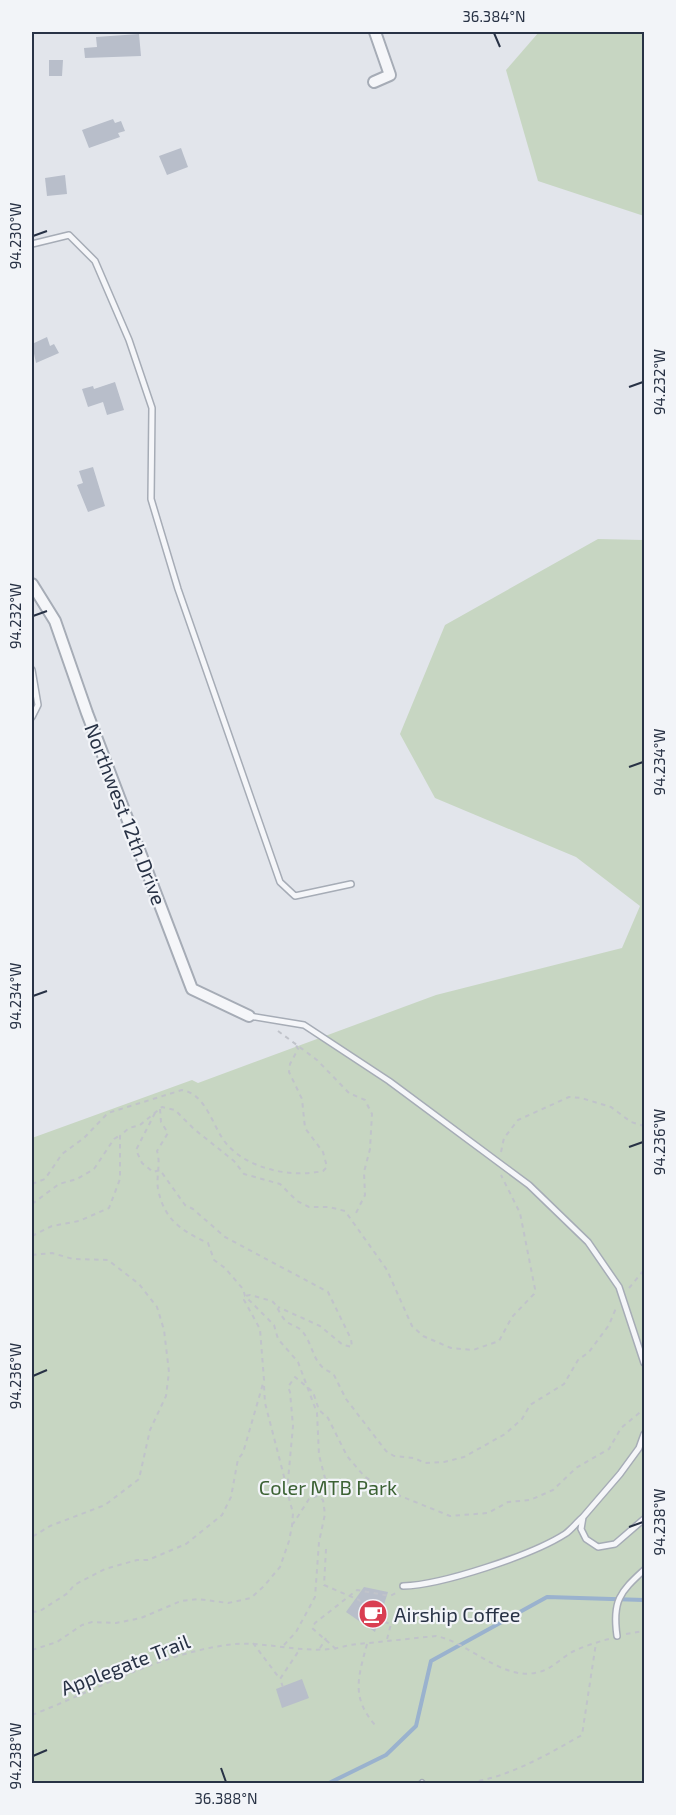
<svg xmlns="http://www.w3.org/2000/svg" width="676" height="1815" viewBox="0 0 676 1815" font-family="'Exo 2',sans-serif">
	<rect width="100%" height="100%" fill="#e2e5eb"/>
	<!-- green -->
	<g fill="#c7d6c2">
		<path d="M539,32H644V216L538,181L506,70Z"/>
		<path d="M598,539L644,540V1783L32,1784V1138L192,1080L198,1083L436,995L622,948L640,906L576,857L435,798L400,734L445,625Z"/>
	</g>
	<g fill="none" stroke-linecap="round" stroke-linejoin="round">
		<!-- stream -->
		<path stroke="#9ab2ce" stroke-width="4" d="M327,1784L386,1755L416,1726L431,1661L547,1597L644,1600"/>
	</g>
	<!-- building -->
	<g fill="#b8beca">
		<path d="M139,34L141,56L85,58L84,48L97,47L96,37Z"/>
		<path d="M49,60H63L62,76H49Z"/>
		<path d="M113,119L115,123L121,121L125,131L118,133L120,137L89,148L82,130Z"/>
		<path d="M181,148L188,167L167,175L159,156Z"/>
		<path d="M65,175L67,194L47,196L45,178Z"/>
		<path d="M47,337L50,346L54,344L59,353L36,363L32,344Z"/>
		<path d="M115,382L124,410L107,415L103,402L88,407L82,389L93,386L94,389Z"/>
		<path d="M93,467L105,506L88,512L77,485L83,483L79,471Z"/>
		<path d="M364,1587L388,1592L375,1632L346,1612Z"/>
		<path d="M302,1679L309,1698L282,1708L276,1689Z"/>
	</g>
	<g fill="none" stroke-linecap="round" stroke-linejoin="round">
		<!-- lane casing -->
		<g stroke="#a6acb6" stroke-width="8">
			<g id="lane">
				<path d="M32,244L69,235L95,261L129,340L152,408L151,499L178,589L280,882L295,896L351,884"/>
				<path d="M32,670L38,705L32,717"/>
				<path d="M249,1016L304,1025L389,1081L529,1185L588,1242L619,1287L644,1363"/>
				<path d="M644,1434L639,1448L620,1474L583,1517L581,1529L586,1539L598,1547L615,1544L644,1519"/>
				<path d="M403,1586C442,1585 532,1555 565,1534C571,1530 576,1523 582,1518"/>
				<path d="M617,1636C612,1601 620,1592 644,1570"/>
				<path d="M421,1784L422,1783"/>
			</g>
		</g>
		<!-- street casing -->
		<g stroke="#a6acb6" stroke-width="14">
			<g id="street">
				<path d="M374,82L390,75L375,32"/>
				<path d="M32,584L55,621L87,713L192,989L249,1016"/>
			</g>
		</g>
		<!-- path -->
		<g stroke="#c0c3ca" stroke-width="2" stroke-dasharray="4.5 4.5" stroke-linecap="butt">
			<path d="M278,1031L317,1060L349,1093L365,1100L372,1114L370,1149L364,1172L365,1195L355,1215"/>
			<path d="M160,1109L161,1122L168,1133L157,1151C161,1164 156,1176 158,1189C164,1220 182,1231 208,1243L214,1260L225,1268L243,1289L245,1296L274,1325L278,1339L298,1362L317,1413L319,1455L327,1486L323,1500"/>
			<path d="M155,1113L136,1150L142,1163L153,1172L160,1170L185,1205L193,1209L225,1237L328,1292L351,1339L352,1347L343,1345L320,1326L278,1307"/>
			<path d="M501,1152L504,1138L518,1120L569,1097L581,1098L611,1107L631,1122L644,1126"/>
			<path d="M32,1184L45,1179L62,1154L84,1138L108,1113L182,1090C206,1094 212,1125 225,1142C246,1169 291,1178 323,1171L327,1167L323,1152L305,1128L302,1099L289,1072L290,1064L298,1049L295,1043"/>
			<path d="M32,1204L59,1184L77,1179L94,1169L114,1139L119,1136"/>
			<path d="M32,1236L52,1226L79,1221L109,1208L120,1179V1136L129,1128L140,1125L162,1107L175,1110L194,1129L234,1161L244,1174L280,1184L297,1201L309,1207H329L345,1211L387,1270L412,1326L423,1336L451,1348L473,1350L499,1341L512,1317L534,1294L535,1289L520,1213L501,1175"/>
			<path d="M32,1255L52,1253L73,1259L108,1260L139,1284L157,1307L164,1330L169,1372L166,1396L150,1430L139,1479L105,1505L50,1526L32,1537"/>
			<path d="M629,1288L644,1270"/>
			<path d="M264,1386L265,1403L287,1488"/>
			<path d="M326,1549L324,1585L359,1600L381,1621L391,1624L386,1643"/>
			<path d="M32,1612L40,1611L68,1593L74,1585L105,1569L137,1560H148L186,1544L222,1515L231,1497L238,1459L243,1453L264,1380L260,1329L244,1300L245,1296L250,1295L272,1301C278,1306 279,1314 285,1320C289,1325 297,1326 301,1330C315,1345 311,1366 333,1373L346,1399L386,1451L394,1456L414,1458L425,1463L444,1462L464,1457L505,1434L522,1419L530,1405L564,1384L578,1360L589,1352L609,1325L616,1308"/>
			<path d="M626,1634L644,1631"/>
			<path d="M253,1643L280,1679"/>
			<path d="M367,1644C358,1678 351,1697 375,1725"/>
			<path d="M284,1645L296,1632L315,1597L319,1542L325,1514L323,1500L317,1496L309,1499L293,1524"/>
			<path d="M320,1648L326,1638"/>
			<path d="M336,1649L312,1628L315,1623L357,1590L390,1596L396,1593"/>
			<path d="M32,1650L57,1642L82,1625L92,1622L116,1623L141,1618L181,1601L198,1599L228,1603L251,1598L264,1586L280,1567L289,1541L292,1526L293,1513L287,1491L293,1426L290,1392L288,1387L295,1377L313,1392L319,1410L328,1418L347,1456L364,1476L383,1489L450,1516L488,1513L508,1502L530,1500L553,1490L576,1468L609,1449L621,1428L644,1409"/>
			<path d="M283,1687L280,1679L300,1649"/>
			<path d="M32,1715C96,1690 158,1655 226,1645C267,1639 310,1658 349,1645L436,1636C471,1643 502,1682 539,1672C552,1669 562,1657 574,1651C585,1646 597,1642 609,1639"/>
			<path d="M461,1784C506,1779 543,1757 582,1735L596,1643"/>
		</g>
		<!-- lane -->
		<use href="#lane" stroke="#f5f6f9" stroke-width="5"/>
		<!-- street -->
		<use href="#street" stroke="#f5f6f9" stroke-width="10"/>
	</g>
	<!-- ticks -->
	<path fill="none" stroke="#283245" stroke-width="2" d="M494,33L500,47M33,236L47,231M629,387L643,382M33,616L47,611M629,767L643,762M33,996L47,991M629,1147L643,1142M33,1376L47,1370M629,1527L643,1522M33,1756L47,1750M221,1768L226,1782"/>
	<!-- icons -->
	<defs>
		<g id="cafe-disc" transform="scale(1.5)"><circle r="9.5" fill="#d93e51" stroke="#f2f4f8"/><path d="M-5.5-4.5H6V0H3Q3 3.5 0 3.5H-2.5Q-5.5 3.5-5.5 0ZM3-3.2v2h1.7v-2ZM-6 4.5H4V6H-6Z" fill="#fff"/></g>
	</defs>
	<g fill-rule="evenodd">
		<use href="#cafe-disc" x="373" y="1614"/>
	</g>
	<g text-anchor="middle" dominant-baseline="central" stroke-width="4.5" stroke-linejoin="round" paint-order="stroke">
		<!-- street labels -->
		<g font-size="20" fill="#283245" stroke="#f2f4f8">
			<text transform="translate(126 814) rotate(69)">Northwest 12th Drive</text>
			<text transform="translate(125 1664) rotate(-21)">Applegate Trail</text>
		</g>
		<!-- park labels -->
		<g font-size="20" fill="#3c6234" stroke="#f2f4f8">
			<text x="328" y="1487">Coler MTB Park</text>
		</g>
		<!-- poi labels -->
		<g font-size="20" fill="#283245" stroke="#f2f4f8" text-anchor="start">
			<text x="394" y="1614">Airship Coffee</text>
		</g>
	</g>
	<!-- border -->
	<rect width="676" height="1815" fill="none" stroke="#f2f4f8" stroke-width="66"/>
	<rect x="33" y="33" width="610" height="1749" fill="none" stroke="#283245" stroke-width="2"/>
	<g font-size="15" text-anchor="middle" fill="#283245">
		<text x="494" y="22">36.384°N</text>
		<text transform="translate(16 236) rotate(-90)" y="5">94.230°W</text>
		<text transform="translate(660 382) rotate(-90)" y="5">94.232°W</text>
		<text transform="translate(16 616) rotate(-90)" y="5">94.232°W</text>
		<text transform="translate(660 762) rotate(-90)" y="5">94.234°W</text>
		<text transform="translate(16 996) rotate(-90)" y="5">94.234°W</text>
		<text transform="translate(660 1142) rotate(-90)" y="5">94.236°W</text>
		<text transform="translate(16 1376) rotate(-90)" y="5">94.236°W</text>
		<text transform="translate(660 1522) rotate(-90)" y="5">94.238°W</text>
		<text transform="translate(16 1756) rotate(-90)" y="5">94.238°W</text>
		<text x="226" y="1804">36.388°N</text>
	</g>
</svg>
